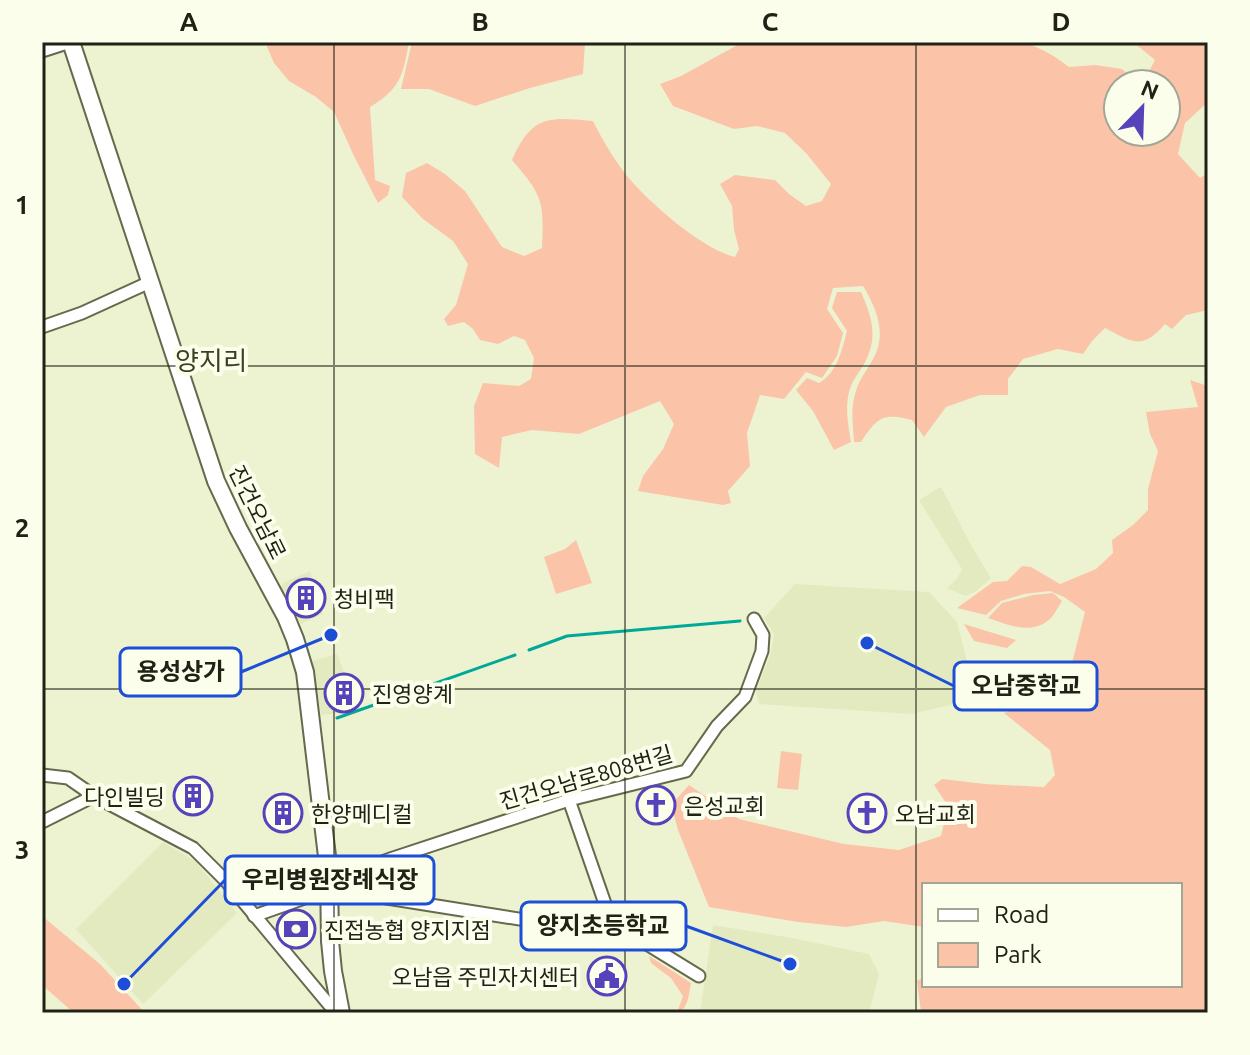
<svg xmlns="http://www.w3.org/2000/svg" width="1250" height="1055" viewBox="0 0 1250 1055" font-family="Ubuntu,'Noto Sans KR',sans-serif">
	<rect width="100%" height="100%" fill="#edf3d0"/>
	<!-- built -->
	<g fill="#e3eac0">
		<path d="M941,487L972,547L991,578L975,592L965,596L947,588L957,579L962,569L919,500Z"/>
		<path d="M310,571L323,614L301,624L281,587L283,583Z"/>
		<path d="M795,584L929,592L957,622L977,699L911,714L759,704L756,691L771,653L774,634L764,618Z"/>
		<path d="M337,654L356,704L340,713L321,715L312,661Z"/>
		<path d="M163,842L195,861L237,913L143,1004L76,929Z"/>
		<path d="M713,925L792,938L869,954L879,974L869,1013H700Z"/>
	</g>
	<!-- green -->
	<g fill="#fbc4a9" fill-rule="evenodd">
		<path d="M265,42H409C403,76 400,89 370,107L375,180L390,186L388,195L378,203L354,156L334,112L316,97L289,81L274,63Z"/>
		<path d="M412,42H585L583,74L530,88L475,106L429,89H401Z"/>
		<path d="M743,42H982L990,45C1016,32 1049,51 1069,67L1095,65L1122,69L1134,79L1147,75L1155,60L1133,42H1208V102L1185,123L1178,154L1200,178L1208,173V310L1186,315L1172,329L1165,324C1142,351 1132,342 1105,328L1092,341L1083,354L1058,349L1023,359L1008,379V395H980L946,407L924,437L912,420C882,412 877,418 861,442H854C853,425 850,407 856,391C859,379 869,368 874,357C887,334 876,307 863,286L833,288L827,309L843,333L837,356L822,378L806,372L784,399L760,395L747,433L750,466L728,491L731,503L723,505L638,491L643,476L663,449L674,424L660,401L579,434L532,430L502,437L499,468L475,454L474,406L483,383L519,386L531,379L534,358L525,340L514,336L498,344L480,340L473,329L464,322L448,326L444,319L456,305L468,264L453,241L423,219L402,197L406,173L427,163L445,174L465,191L502,247L524,256L542,248C544,201 543,196 512,160C532,115 548,117 593,121C604,143 617,165 634,184C656,208 703,249 735,257L739,249L734,230L732,206L720,184L735,175L775,180L789,194L806,206L822,201L831,184L806,153L785,133L757,126L734,129L673,106L660,84L681,76ZM1118,84H1166V132H1118Z"/>
		<path d="M837,292H861C871,315 878,335 867,358C863,368 855,376 851,386C844,403 848,424 851,442L834,450L813,411L796,390L807,378L819,383C837,373 842,350 847,331L832,308Z"/>
		<path d="M1190,380L1208,386V1013L921,1012L917,981L924,977V985H1180V885H924V927L884,921L846,927L798,922L709,907L678,830L671,805L689,785L739,819L844,844L899,850L941,836L948,806L934,785L942,779L985,784L1044,787L1055,775L1050,750L1004,713L1058,694L1071,667L1085,612L1064,597L1050,591L1024,594L1001,601L986,615L957,608L993,582L1007,581L1022,566L1031,567L1060,584L1096,569L1113,553L1112,540L1133,525L1148,510V489L1158,451L1150,434L1146,412L1198,407Z"/>
		<path d="M576,540L592,583L556,594L544,557L565,549Z"/>
		<path d="M1053,593L1062,601C1059,606 1055,613 1051,618C1033,636 1008,625 988,618L1002,603L1033,595Z"/>
		<path d="M964,624L1016,640L1007,648L974,641Z"/>
		<path d="M781,751L802,754L798,790L777,788Z"/>
		<path d="M42,916L100,964L145,1013H74L42,985Z"/>
		<path d="M649,956L691,983C689,994 688,1010 677,1013L683,996L671,978L651,963Z"/>
	</g>
	<g fill="none" stroke-linecap="round" stroke-linejoin="round">
		<!-- stream -->
		<g stroke="#00a898" stroke-width="3">
			<path d="M529,650L567,636L740,621"/>
			<path d="M337,718L515,655"/>
		</g>
		<!-- street casing -->
		<g stroke="#656a4c" stroke-width="15">
			<g id="street">
				<path d="M42,51L70,42"/>
				<path d="M42,327L82,313L150,282"/>
				<path d="M42,775L68,778L94,796L193,848L226,881L336,1013"/>
				<path d="M569,800L610,918L621,928L699,976"/>
				<path d="M42,822L94,796"/>
				<path d="M330,881L393,858L569,800L686,771L717,726L745,697L762,651L763,635L754,619"/>
				<path d="M254,916L330,889L601,932"/>
			</g>
		</g>
		<!-- secondary casing -->
		<g stroke="#656a4c" stroke-width="20">
			<path id="secondary" d="M71,42L216,481L238,528L286,617L295,639L305,672L329,873L330,941L333,971L341,1013"/>
		</g>
		<!-- street -->
		<use href="#street" stroke="#fff" stroke-width="11"/>
		<!-- secondary -->
		<use href="#secondary" stroke="#fff" stroke-width="16"/>
	</g>
	<!-- grid -->
	<path fill="none" stroke="#202216" stroke-width="2" stroke-opacity="0.55" d="M334,42V1013M625,42V1013M916,42V1013M42,366H1208M42,689H1208"/>
	<!-- icons -->
	<defs>
		<g id="building-ring" transform="scale(2)"><circle r="9.5" fill="#fbfeea" stroke="#5643bb" stroke-width="1.5"/><path d="M-4-6H4V6H1V3H-1V6H-4ZM-2.5-4.3h1.7v1.8h-1.7ZM.8-4.3h1.7v1.8H.8ZM-2.5-1h1.7V.8h-1.7ZM.8-1h1.7V.8H.8Z" fill="#5643bb"/></g>
		<g id="church-ring" transform="scale(2)"><circle r="9.5" fill="#fbfeea" stroke="#5643bb" stroke-width="1.5"/><path d="M-1.2-6h2.4v3.5h3.3v2.4h-3.3V6h-2.4V-.1h-3.3v-2.4h3.3Z" fill="#5643bb"/></g>
		<g id="bank-ring" transform="scale(2)"><circle r="9.5" fill="#fbfeea" stroke="#5643bb" stroke-width="1.5"/><path d="M-6-4H6V4H-6ZM0-2.3a2.3 2.3 0 1 0 0 4.6a2.3 2.3 0 1 0 0-4.6Z" fill="#5643bb"/></g>
		<g id="civic-ring" transform="scale(2)"><circle r="9.5" fill="#fbfeea" stroke="#5643bb" stroke-width="1.5"/><path d="M-.6-6.5H3V-4.5H.6V-3L4-1V1h2V6H-6V1h2V-1L-.6-3ZM-1.2 2.5V6h2.4V2.5Z" fill="#5643bb"/></g>
	</defs>
	<g fill-rule="evenodd">
		<use href="#building-ring" x="306" y="598"/>
		<use href="#building-ring" x="344" y="693"/>
		<use href="#building-ring" x="193" y="796"/>
		<use href="#church-ring" x="656" y="805"/>
		<use href="#building-ring" x="283" y="813"/>
		<use href="#church-ring" x="867" y="813"/>
		<use href="#bank-ring" x="296" y="929"/>
		<use href="#civic-ring" x="607" y="976"/>
	</g>
	<g text-anchor="middle" dominant-baseline="central" stroke-width="8" stroke-linejoin="round" paint-order="stroke">
		<!-- street labels -->
		<g font-size="22" fill="#202216" stroke="#fbfeea">
			<text transform="translate(258 512) rotate(64)">진건오남로</text>
			<text transform="translate(586 777) rotate(-16)">진건오남로808번길</text>
		</g>
		<!-- poi labels -->
		<g font-size="22" fill="#202216" stroke="#fbfeea" text-anchor="start">
			<text x="334" y="598">청비팩</text>
			<text x="372" y="693">진영양계</text>
			<text x="165" y="796" text-anchor="end">다인빌딩</text>
			<text x="684" y="805">은성교회</text>
			<text x="311" y="813">한양메디컬</text>
			<text x="895" y="813">오남교회</text>
			<text x="324" y="929">진접농협 양지지점</text>
			<text x="579" y="976" text-anchor="end">오남읍 주민자치센터</text>
		</g>
		<!-- quarter labels -->
		<g font-size="26" fill="#3c4023" stroke="#fbfeea">
			<text x="211" y="360">양지리</text>
		</g>
	</g>
	<!-- callouts -->
	<path fill="none" stroke="#1d4ed8" stroke-width="3" d="M331 635L241 672M867 643L954 686M124 984L225 880M790 964L686 926"/>
	<g fill="#1d4ed8" stroke="#fbfeea" stroke-width="3">
		<circle cx="331" cy="635" r="8"/>
		<circle cx="867" cy="643" r="8"/>
		<circle cx="124" cy="984" r="8"/>
		<circle cx="790" cy="964" r="8"/>
	</g>
	<g fill="#fbfeea" stroke="#1d4ed8" stroke-width="3">
		<rect x="120" y="648" width="121" height="48" rx="8"/>
		<rect x="954" y="662" width="143" height="48" rx="8"/>
		<rect x="225" y="856" width="209" height="48" rx="8"/>
		<rect x="521" y="902" width="165" height="48" rx="8"/>
	</g>
	<g font-size="24" text-anchor="middle" font-weight="bold" fill="#202216">
		<text x="181" y="680">용성상가</text>
		<text x="1026" y="694">오남중학교</text>
		<text x="330" y="888">우리병원장례식장</text>
		<text x="603" y="934">양지초등학교</text>
	</g>
	<!-- border -->
	<rect width="1250" height="1055" fill="none" stroke="#fbfeea" stroke-width="88"/>
	<!-- legend -->
	<rect x="922" y="883" width="260" height="104" fill="#fbfeea" stroke="#a3a695" stroke-width="2"/>
	<rect x="938" y="909" width="40" height="12" fill="#ffffff" stroke="#a3a695" stroke-width="2"/>
	<text x="994" y="923" font-size="24" fill="#202216">Road</text>
	<rect x="938" y="943" width="40" height="24" fill="#fbc4a9" stroke="#a3a695" stroke-width="2"/>
	<text x="994" y="963" font-size="24" fill="#202216">Park</text>
	<!-- north arrow -->
	<g transform="translate(1142 108) rotate(23)"><circle r="38" fill="#fbfeea" stroke="#a3a695" stroke-width="2"/>
	<path d="M0-6L14 30L0 20L-14 30Z" fill="#5643bb"/>
	<text y="-12" font-size="22" font-weight="bold" text-anchor="middle" fill="#202216">N</text>
	</g>
	<rect x="44" y="44" width="1162" height="967" fill="none" stroke="#202216" stroke-width="3"/>
	<g font-size="26" text-anchor="middle" font-weight="bold" fill="#202216">
		<text x="189" y="31">A</text>
		<text x="480" y="31">B</text>
		<text x="770" y="31">C</text>
		<text x="1061" y="31">D</text>
		<text x="22" y="214">1</text>
		<text x="22" y="537">2</text>
		<text x="22" y="859">3</text>
	</g>
</svg>
